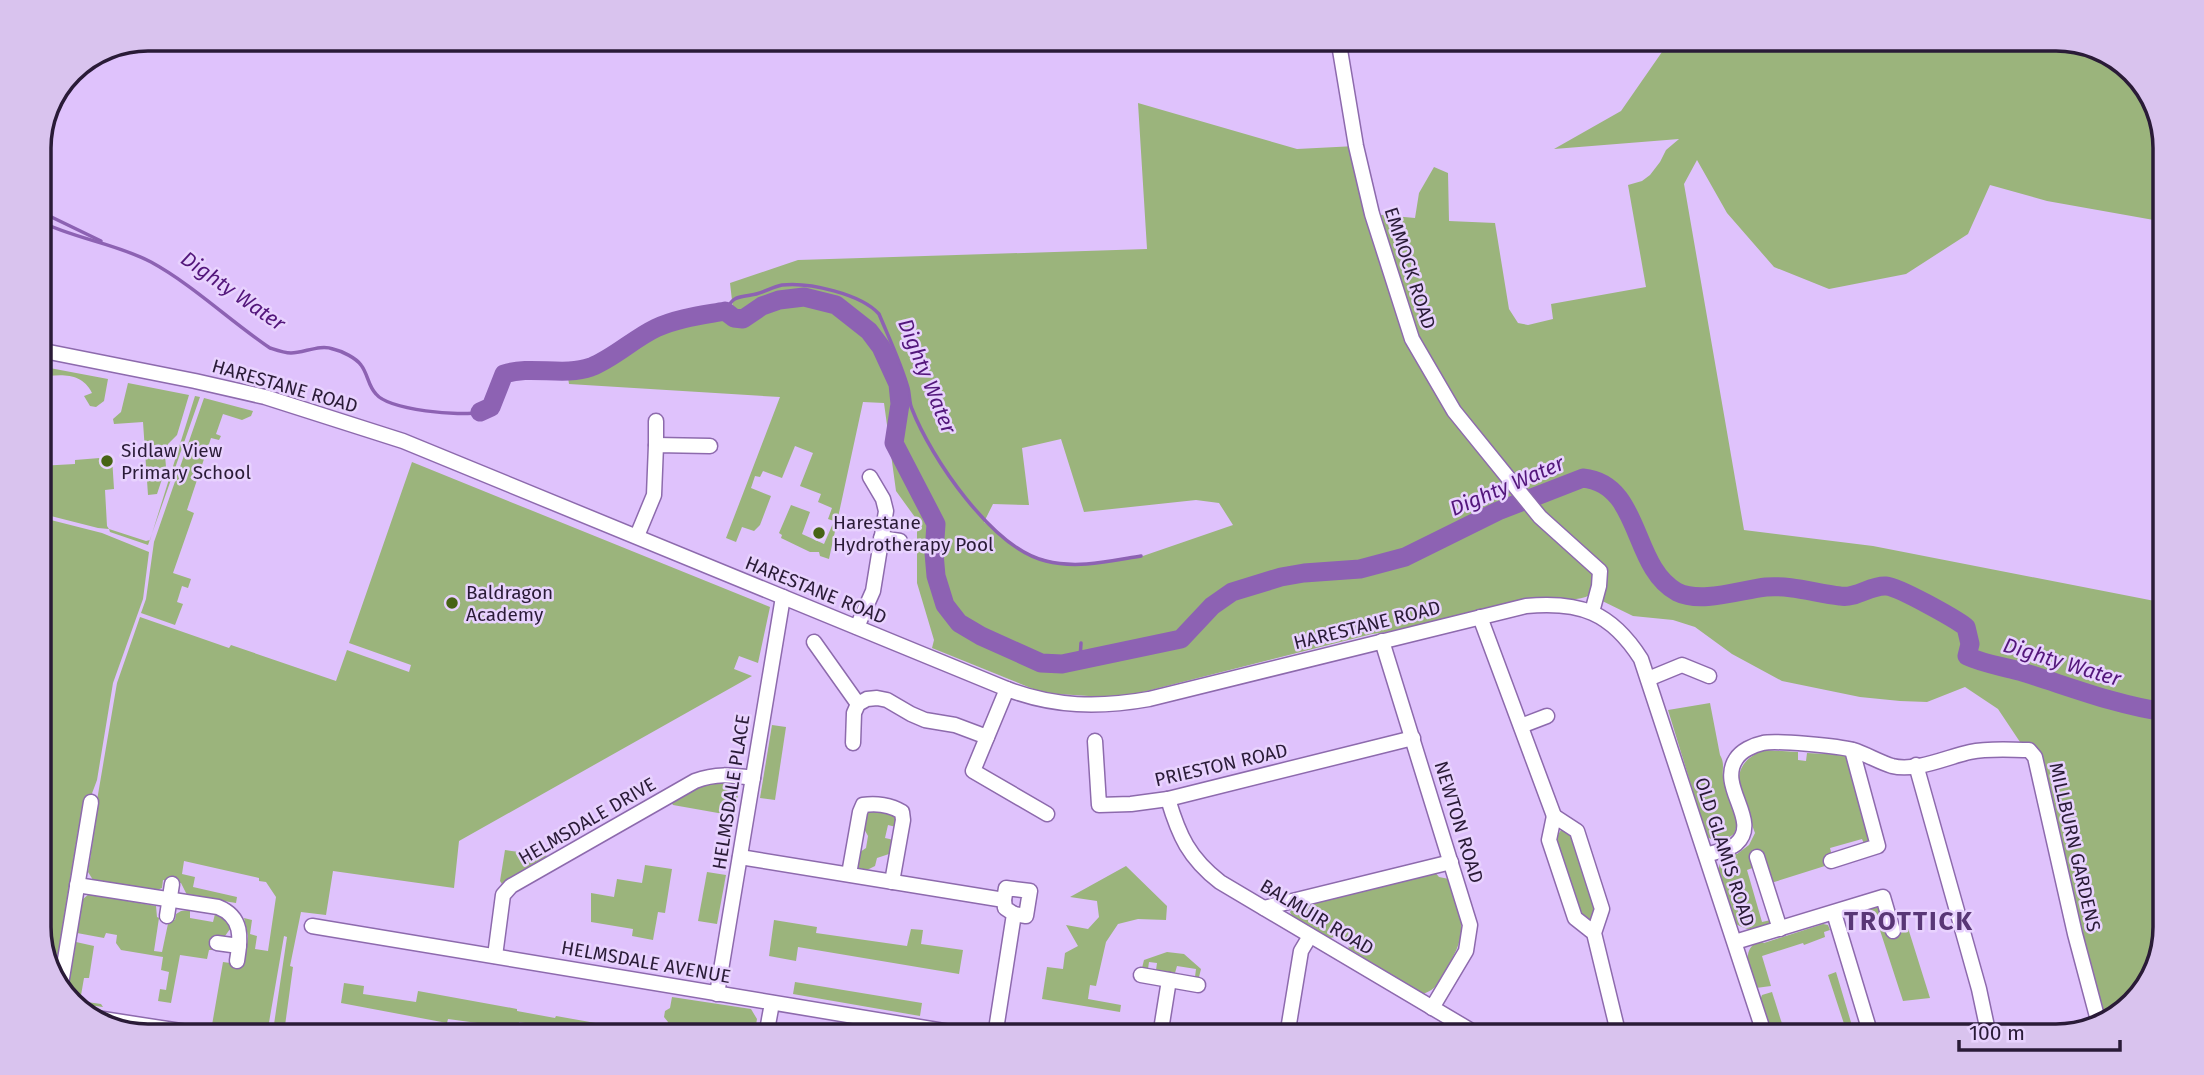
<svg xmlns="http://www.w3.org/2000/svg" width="2204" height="1075" viewBox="0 0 2204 1075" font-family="'Fira Sans',sans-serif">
	<rect width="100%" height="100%" fill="#dfc2fc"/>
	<!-- green -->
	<g fill="#9bb47c" fill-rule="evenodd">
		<path d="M2056,38L2104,50L2147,88L2165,141V222L2047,201L1990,185L1968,234L1906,274L1829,289L1774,267L1727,213L1697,160L1684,184L1744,530L1873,546L2165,603V927L2154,975L2116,1018L2103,1022L2079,932L2043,767L2022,745L1998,709L1965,687L1927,702L1900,701L1860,697L1782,681L1732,654L1695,627L1673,620L1633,616L1590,595C1576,603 1559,597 1543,598C1487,603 1430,628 1372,634L1135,694L1104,697L1043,693L932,648L934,640L917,583V520L896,491L884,403L863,402L829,559L820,556L819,552H810L781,538L782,535L779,533L791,505L810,512L802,534L824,544L834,521L828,519L832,508L818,502L821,494L800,486L813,453L795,446L782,478L763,471L760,477L755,476L751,488L771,496L760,525L754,531L742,527L736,542L726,538L780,397L569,384L567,371L589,368L658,327L734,318L730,283L798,260L1147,249L1138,103L1297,149L1356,146L1372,214L1415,218L1419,193L1434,167L1448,173L1449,221L1495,223L1509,309L1518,323L1528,325L1553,319L1551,304L1646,287L1628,185L1642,181L1650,175L1660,162L1666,150L1679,139L1554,149L1621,111L1671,39ZM1061,439L1084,512L1196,500L1219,503L1233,525L1140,557L1072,566L1027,555L984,522L993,504L1029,505L1022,448Z"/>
		<path d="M39,366L108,379L104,401L96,407L90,406L84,396L92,393C81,371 59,375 39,377Z"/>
		<path d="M128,383L189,395L177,435L168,444L165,455L166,467L157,494L148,495L143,422L114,424L113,419L121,412Z"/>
		<path d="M195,396L200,397L148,545L110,532L109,529L98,528L39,513V466L75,464V460L112,457L114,489L105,490L107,526L109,529L146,541L150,540Z"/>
		<path d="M204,398L253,411L251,416L242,420L223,414L216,434L221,436L219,440L211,438L187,510L194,513L173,573L191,579L188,588L182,586L177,602L183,604L175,625L141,613L146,599L154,542Z"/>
		<path d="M412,462L770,607L758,663L739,656L734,669L752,676L459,841L454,888L333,871L326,915L301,912L290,966L293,967L284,1033L280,1036L274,1035L273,1031L287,937L284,936L267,1034L212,1025L223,962L244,965L248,936L244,918L252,920L250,934L257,936L255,949L268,951L276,897L266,882L259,881V878L184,861L182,874L195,877L193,887L237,897L236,903L187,895L181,883L163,880L162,888L155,891L93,880L88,872L96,820L94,818L117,683L140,617L229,648L231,645L336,681L347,650L409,672L411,665L349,643Z"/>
		<path d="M39,517L102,533L149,552L143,599L113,683L97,780L78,831L54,978L39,934Z"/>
		<path d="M1710,703L1720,755C1725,764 1722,768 1723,777C1725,797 1743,814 1734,834L1728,838V841L1721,844L1707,837L1668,710Z"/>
		<path d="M772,725L786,727L775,800L760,798Z"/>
		<path d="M1764,750L1798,752V760L1806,761L1807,753L1846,755L1870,842L1865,846L1862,839L1830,848L1832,856L1828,865L1771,883L1755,867L1747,870L1762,922L1771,920L1770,924C1756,929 1749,932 1736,924L1718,871L1721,859L1730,854H1737L1749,845L1755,833C1744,800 1721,767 1764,750Z"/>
		<path d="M718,782H732L738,795L735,816L673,805L671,802L703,786Z"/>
		<path d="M873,809L891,812L897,821L896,827L888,825L885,838L894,840L892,853L877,858L875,866L867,870L858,868L855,861L857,854L866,848L868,836L862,825L868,812Z"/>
		<path d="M1561,830L1571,833L1595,911L1590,920L1581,915L1556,838Z"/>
		<path d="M505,850L548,856L502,884L500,881Z"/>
		<path d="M645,865L672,869L665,913L658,912L653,940L632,936L633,929L591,922V893L614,897L617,879L642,883Z"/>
		<path d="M1126,866L1167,906L1166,920L1138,919L1118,924L1106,942L1096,986L1090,985L1088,999L1121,1005L1120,1012L1042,999L1047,967L1063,969L1065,953L1078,946L1066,925L1088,929L1099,917L1097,901L1070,897Z"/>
		<path d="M1433,870L1439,877L1449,879C1462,923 1470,929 1446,970C1438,983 1437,989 1423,994L1349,949C1347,938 1340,935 1330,938L1292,916L1290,912L1292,909L1302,906V902Z"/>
		<path d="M707,872L726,875L717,924L698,921Z"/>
		<path d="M89,894L156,906L157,917L159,918L154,951L162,952L169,919L175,920L176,914L181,911L190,910V918L213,922L215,914L225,917L230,929L225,936H216L214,950H209L207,959L180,955L171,1003L158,1001L160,989L166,990L169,972L161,970L163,957L121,950L116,943L117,935L106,933L104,938L77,933L83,899Z"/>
		<path d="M1873,905L1883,910L1898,931L1908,928L1930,998L1903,1001L1875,915L1852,916L1851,913Z"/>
		<path d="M774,920L817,927L816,933L907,946L911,929L923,930L921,944L963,950L959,974L798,947L796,961L769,956Z"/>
		<path d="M1823,924L1828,925L1830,930L1824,932L1825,937L1804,945L1803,943L1762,956L1771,986L1756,988C1751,972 1739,950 1759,941L1764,943Z"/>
		<path d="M76,942L94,946L89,978H84L80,1001L101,1004L103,1007L74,1003L67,994Z"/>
		<path d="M1167,952L1184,954L1201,969L1199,977H1195L1196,969L1177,966L1175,973L1156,970L1157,963L1149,962L1148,969L1142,968L1144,960Z"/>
		<path d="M1836,972L1853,1029L1863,1027L1866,1036H1848L1828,975Z"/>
		<path d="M795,982L922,1003L920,1016L793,994Z"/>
		<path d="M344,983L364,986L363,994L416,1002L418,991L517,1009V1011L555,1018L556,1016L607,1025L605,1036H535L537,1025L519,1022L517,1034L485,1029V1024L448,1019L447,1023L341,1003Z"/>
		<path d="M1772,992L1784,1030L1773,1031L1769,1028L1760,1000L1762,995Z"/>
		<path d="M672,997L751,1009L757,1019L754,1036H665L668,1022L664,1017L665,1011L670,1008Z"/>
	</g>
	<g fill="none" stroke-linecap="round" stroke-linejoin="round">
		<!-- stream -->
		<g stroke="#8d62b3" stroke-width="3.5">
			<path d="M39,211L101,241"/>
			<path d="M39,221C75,239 115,243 151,262C193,285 230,321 270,348C276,350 284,353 291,353C304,353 320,344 333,349C342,351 356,358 361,365C368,374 368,386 376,394C389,410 461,417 480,412"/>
			<path d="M725,311C734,296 736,298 751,295C762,294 771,287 782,285C809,282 861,294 879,314C889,338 901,363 908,388C910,395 909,403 912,409C931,458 993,549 1046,561C1077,569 1110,561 1141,556"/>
			<path d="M1080,659L1081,643"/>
		</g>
		<!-- river -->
		<path stroke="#8d62b3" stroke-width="19" d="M480,412L491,407L504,374C532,365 563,377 591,367C614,358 633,339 656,328C677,318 703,315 725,311L734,318L743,319L762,306L779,300L804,297L836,305L869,331L881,347L898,384L900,404L894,443L936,524L934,553L936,576L945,605L959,623L981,636L1041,663L1062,664L1181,639L1212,606L1232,592L1281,577L1304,573L1360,569L1405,557L1498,511L1583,478C1642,484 1631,567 1677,592C1701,604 1740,590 1766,587C1791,585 1815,593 1840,596C1856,599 1870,585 1886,586C1899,587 1954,618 1966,627L1970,644L1967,656C1984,664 2001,666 2019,671C2068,686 2115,705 2165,712"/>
		<!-- minor casing -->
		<g stroke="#8d6aad" stroke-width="17">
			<g id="minor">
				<path d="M1338,38L1356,146L1372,214L1412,339L1454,411L1540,517L1600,571L1599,586L1592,612"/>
				<path d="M39,350L195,381L265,397L403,441L1007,689C1054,707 1099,708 1149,699L1526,606C1580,601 1611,612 1641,659L1765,1036"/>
				<path d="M656,445V421"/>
				<path d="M637,536L654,495L656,445L710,446"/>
				<path d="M881,538L900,541"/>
				<path d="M1480,617L1554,816"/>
				<path d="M857,627L873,591L886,511L883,499L870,477"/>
				<path d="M1382,641L1470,925L1466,951L1432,1008"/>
				<path d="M814,642L858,704"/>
				<path d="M1648,679L1682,665L1709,676"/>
				<path d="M1007,689L973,771L1047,814"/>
				<path d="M1521,726L1547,716"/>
				<path d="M1095,741L1099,805L1131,804L1168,799L1413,738"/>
				<path d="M853,743L854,713L858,704L867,699L877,698L887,700L911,714L925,720L955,725L987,737"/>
				<path d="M1916,765L1979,989L1989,1036"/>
				<path d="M1168,799C1179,836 1189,858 1220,882L1480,1036"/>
				<path d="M1706,855C1715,852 1729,850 1736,844C1762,821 1717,787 1736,759C1741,751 1753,745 1763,743C1775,740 1839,746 1853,750C1866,754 1879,762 1892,766C1916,772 1947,757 1970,752C1989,748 2010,750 2029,750L2035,757L2075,934L2099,1024"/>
				<path d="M740,857L1004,900L1005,908L1014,914L995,1036"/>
				<path d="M1757,857L1780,929"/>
				<path d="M1831,861L1878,846L1852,750"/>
				<path d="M849,874L860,812L863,805C876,803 891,805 902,812L903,820L892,882"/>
				<path d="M77,885L218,907C243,917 241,938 237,961"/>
				<path d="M1004,900L1006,888L1030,891L1026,916L1014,914"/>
				<path d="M1264,908L1451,862"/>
				<path d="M1834,913L1871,1035"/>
				<path d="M167,916L172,884"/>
				<path d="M312,926L974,1036"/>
				<path d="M1594,933L1602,909L1577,831L1554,816L1549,840L1575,918L1594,933L1619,1036"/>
				<path d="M1735,942L1883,897L1893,931"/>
				<path d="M217,943L239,946"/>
				<path d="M495,956L503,895L511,886L695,781C716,773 731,775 753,778"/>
				<path d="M1141,975L1198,985"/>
				<path d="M60,990L91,802"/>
				<path d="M717,994L783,597"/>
				<path d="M90,1017L213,1036"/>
				<path d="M766,1036L772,1003"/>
				<path d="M1160,1036L1169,980"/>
				<path d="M1287,1036L1301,951L1310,936"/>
			</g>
		</g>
		<!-- minor -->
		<use href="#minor" stroke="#fff" stroke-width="14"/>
	</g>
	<!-- markers -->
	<g fill="#476315" stroke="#e8d2fe" stroke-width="2.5">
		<circle cx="107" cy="461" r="7"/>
		<circle cx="819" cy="533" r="7"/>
		<circle cx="452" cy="603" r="7"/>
	</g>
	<g text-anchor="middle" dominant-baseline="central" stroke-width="5" stroke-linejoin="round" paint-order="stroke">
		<!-- street labels -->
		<g font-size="19" fill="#2a1b37" stroke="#e8d2fe">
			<text transform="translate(1410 268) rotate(72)">EMMOCK ROAD</text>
			<text transform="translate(285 386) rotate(16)">HARESTANE ROAD</text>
			<text transform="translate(816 590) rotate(22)">HARESTANE ROAD</text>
			<text transform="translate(1367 625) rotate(-14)">HARESTANE ROAD</text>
			<text transform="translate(1221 765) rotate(-13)">PRIESTON ROAD</text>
			<text transform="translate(731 792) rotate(-81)">HELMSDALE PLACE</text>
			<text transform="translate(587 821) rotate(-30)">HELMSDALE DRIVE</text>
			<text transform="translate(1459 822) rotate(73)">NEWTON ROAD</text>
			<text transform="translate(2075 847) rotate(77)">MILLBURN GARDENS</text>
			<text transform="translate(1725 852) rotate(72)">OLD GLAMIS ROAD</text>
			<text transform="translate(1317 917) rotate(31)">BALMUIR ROAD</text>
			<text transform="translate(646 962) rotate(10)">HELMSDALE AVENUE</text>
		</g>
		<!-- poi labels -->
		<g font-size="19" fill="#2a1b37" stroke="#e8d2fe" text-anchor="start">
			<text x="121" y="450">Sidlaw View<tspan x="121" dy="22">Primary School</tspan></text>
			<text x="833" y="522">Harestane<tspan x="833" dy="22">Hydrotherapy Pool</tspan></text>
			<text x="466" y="592">Baldragon<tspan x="466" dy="22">Academy</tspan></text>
		</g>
		<!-- water labels -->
		<g font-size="21" font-style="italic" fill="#53167b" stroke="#e8d2fe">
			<text transform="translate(233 291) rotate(35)">Dighty Water</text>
			<text transform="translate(927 376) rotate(68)">Dighty Water</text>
			<text transform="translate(1507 486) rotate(-23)">Dighty Water</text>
			<text transform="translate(2062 662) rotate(17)">Dighty Water</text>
		</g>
		<!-- district labels -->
		<g font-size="26" font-weight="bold" letter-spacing="2" fill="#593776" stroke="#e8d2fe">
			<text x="1909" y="921">TROTTICK</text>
		</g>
	</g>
	<!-- crop -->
	<path d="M0 0H2204V1075H0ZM148 51H2056A97 97 0 0 1 2153 148V927A97 97 0 0 1 2056 1024H148A97 97 0 0 1 51 927V148A97 97 0 0 1 148 51Z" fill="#d9c3ee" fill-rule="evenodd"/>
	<path fill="none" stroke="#2a1b37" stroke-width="3.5" d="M148 51H2056A97 97 0 0 1 2153 148V927A97 97 0 0 1 2056 1024H148A97 97 0 0 1 51 927V148A97 97 0 0 1 148 51Z"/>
	<!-- scale -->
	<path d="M1959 1040v10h161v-10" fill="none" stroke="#2a1b37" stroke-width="3.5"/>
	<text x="1969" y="1040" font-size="21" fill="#2a1b37" stroke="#e8d2fe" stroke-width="5" paint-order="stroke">100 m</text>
</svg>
